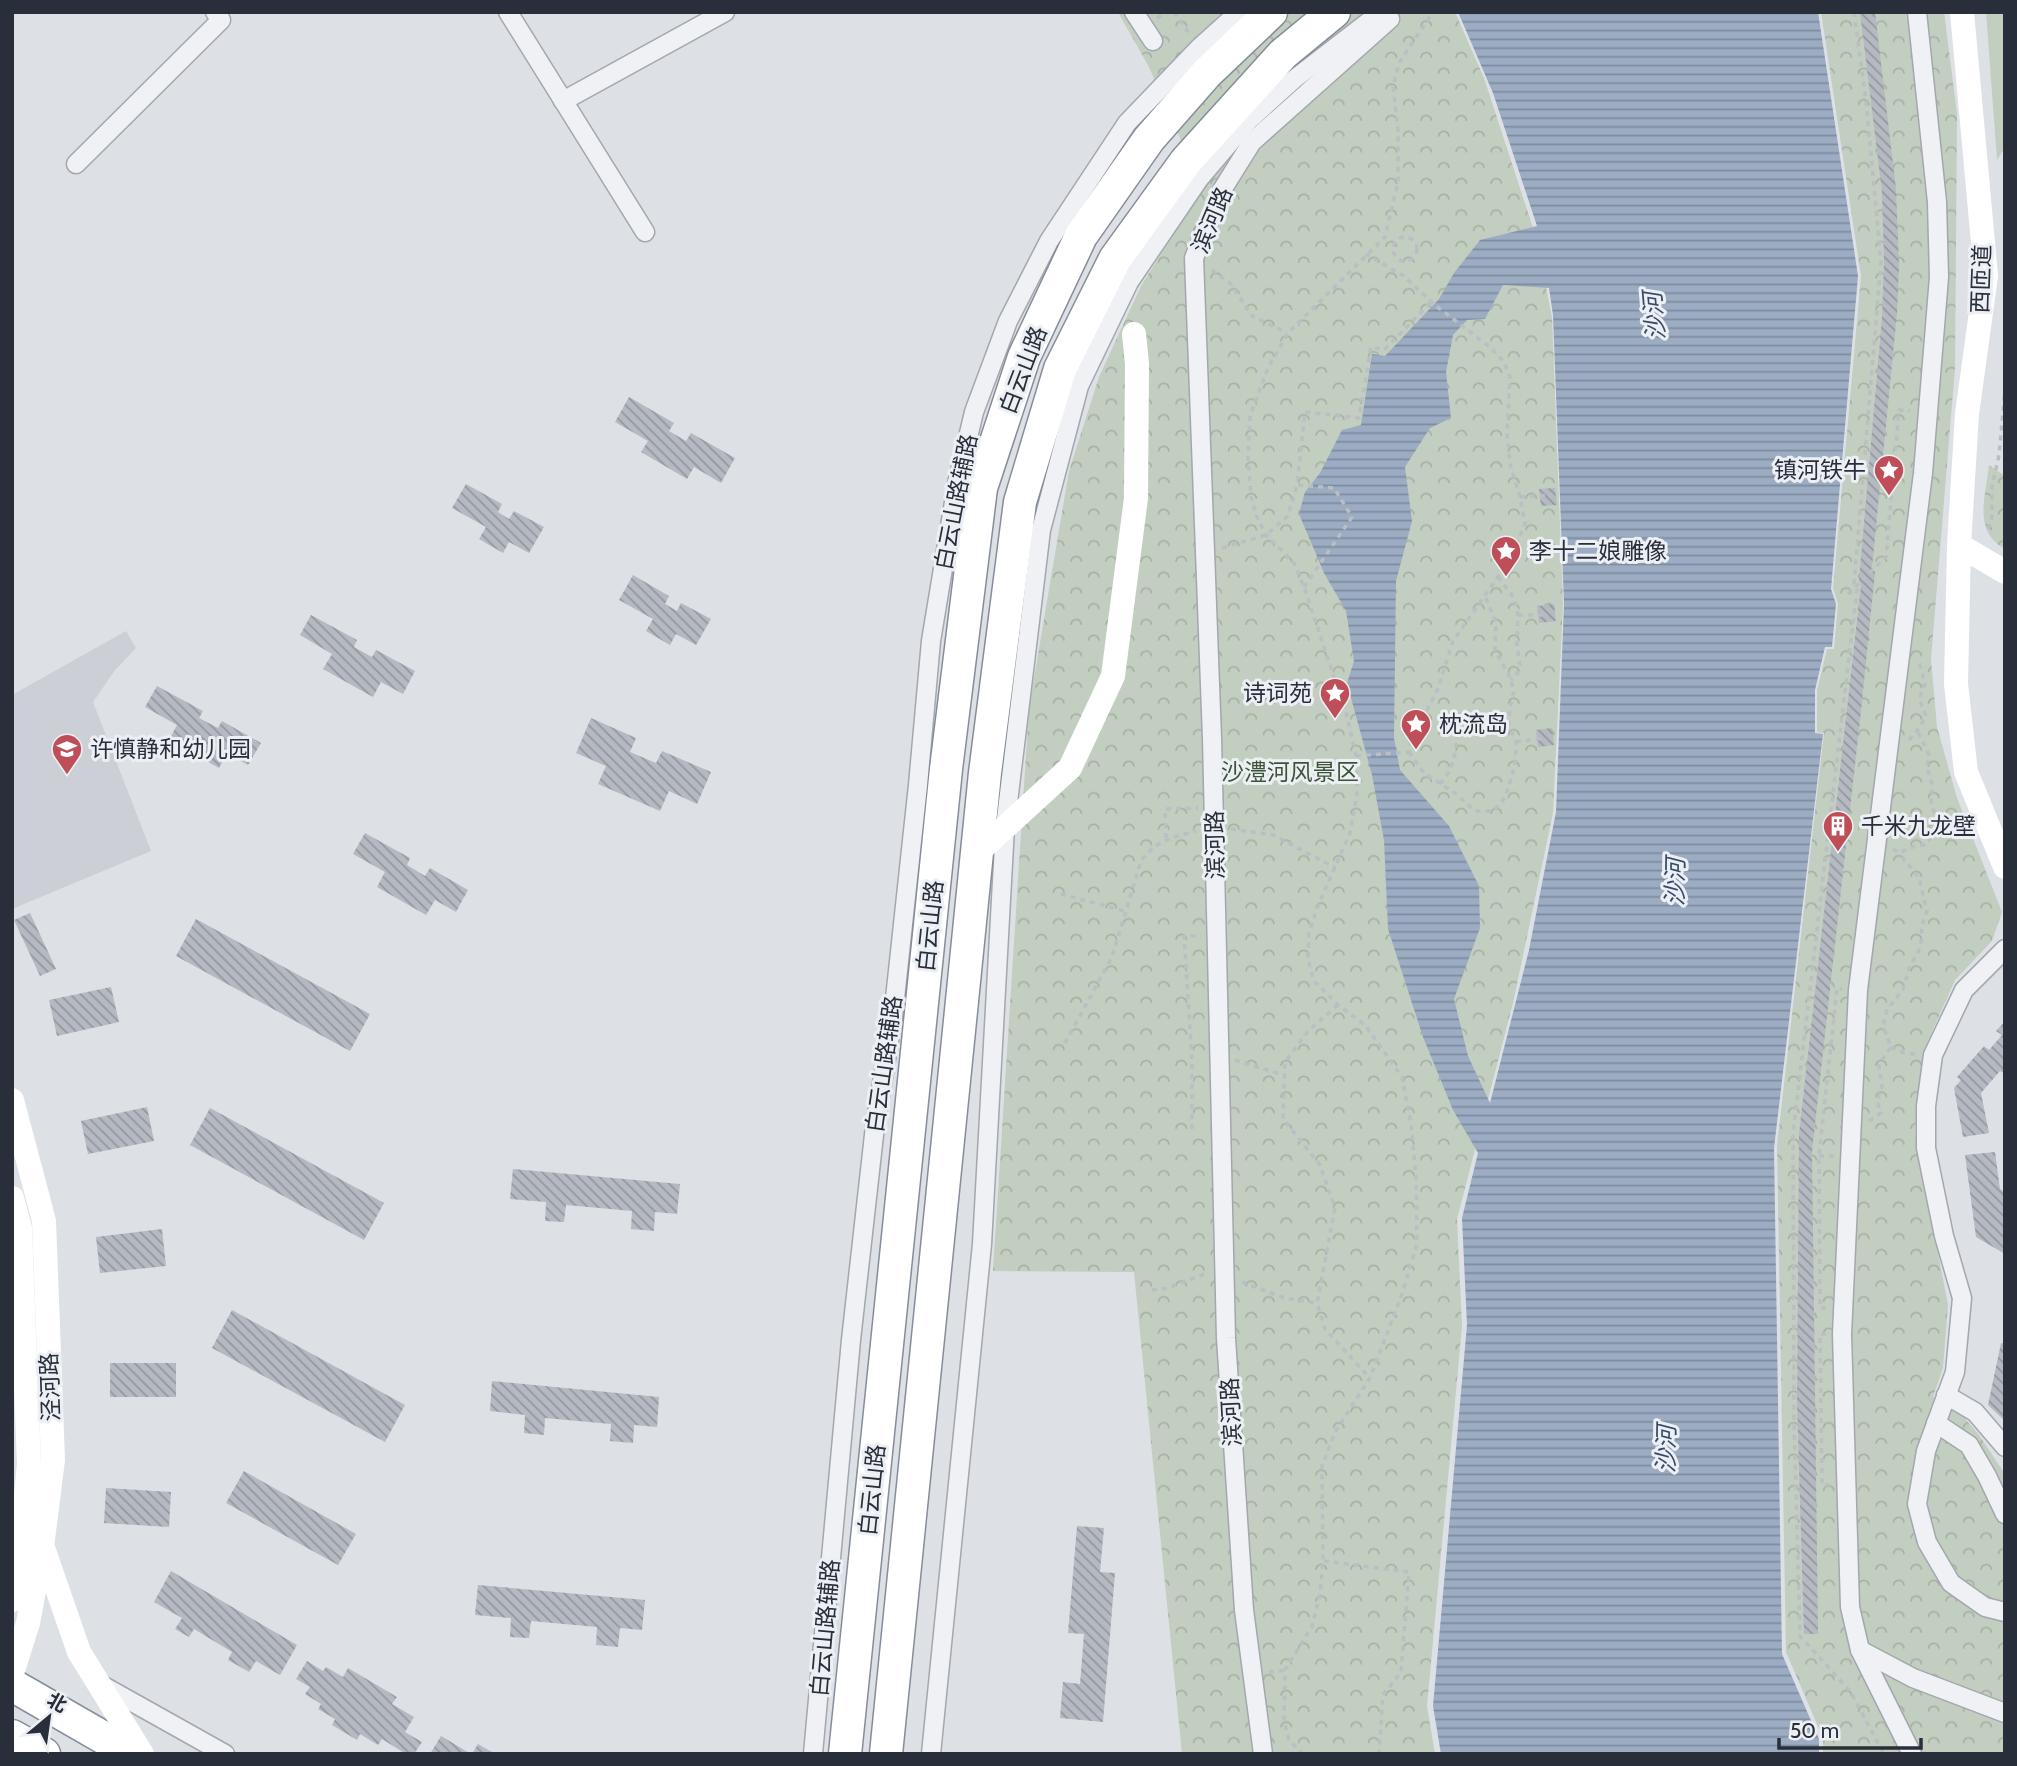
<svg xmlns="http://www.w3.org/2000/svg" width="2017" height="1766" viewBox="0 0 2017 1766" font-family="Cabin,'Noto Sans SC',sans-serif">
	<defs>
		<pattern id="park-crowns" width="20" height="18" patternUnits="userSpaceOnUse" patternTransform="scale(1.75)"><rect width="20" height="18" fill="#c2cebf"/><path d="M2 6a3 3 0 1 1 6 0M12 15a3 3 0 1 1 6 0" fill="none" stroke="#a7b1a5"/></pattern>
		<pattern id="water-rules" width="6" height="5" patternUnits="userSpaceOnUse" patternTransform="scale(1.75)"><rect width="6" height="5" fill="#9cacc2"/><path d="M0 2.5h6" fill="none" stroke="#7f8c9f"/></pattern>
		<pattern id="building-back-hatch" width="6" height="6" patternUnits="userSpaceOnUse" patternTransform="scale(1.75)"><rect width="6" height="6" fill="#b5b9c1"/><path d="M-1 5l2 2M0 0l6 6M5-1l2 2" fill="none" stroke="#93979e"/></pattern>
	</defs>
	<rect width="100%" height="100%" fill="#dde0e5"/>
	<!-- built -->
	<path fill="#cccfd6" d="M126,631L136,648L115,670L93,702L151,851L12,909V695Z"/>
	<!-- park -->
	<g fill="url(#park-crowns)">
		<path d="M1118,12H1455L1484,78L1536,237L1552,317L1563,604L1553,813L1513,1003L1457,1219L1462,1326L1427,1706L1435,1754H1182L1134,1272L993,1271L1029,708L1069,471L1099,377L1141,286L1202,188L1149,67Z"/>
		<path d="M1821,12H1944L1957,113L1955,368L1931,659L1937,727L1957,798L2002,912L1992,941L1955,980L1923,1052L1915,1133L1948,1305L1943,1368L1933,1397L1957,1409L1979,1435L2005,1474V1754H1823V1738L1786,1652L1777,1146L1824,733L1817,732V690L1827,649H1834L1838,604L1833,588L1861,276Z"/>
		<path d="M1989,465L2005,476V549C1972,531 1986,496 1989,465Z"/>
	</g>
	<!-- garden -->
	<path fill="#c2cebf" d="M1986,12H2005V147L1997,160Z"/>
	<!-- water -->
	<path fill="url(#water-rules)" fill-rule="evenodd" d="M1458,12H1818L1858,276L1831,589L1836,604L1832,647H1825L1815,690V733L1823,734L1774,1148L1782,1654L1819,1739V1754H1441L1433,1706L1467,1325L1462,1218L1478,1153L1453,1110L1423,1037L1388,929L1384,840L1372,775L1347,683L1354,661L1346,611L1324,573L1299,514L1305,492L1320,473L1342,430L1361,425L1372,354L1385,356L1439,299L1454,273L1480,240L1537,226L1493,93ZM1503,285L1549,288L1553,315L1564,604L1556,812L1529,950L1490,1103L1468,1056L1454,999L1480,928L1479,886L1449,826L1400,770L1394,738L1396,581L1412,521L1405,467L1430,428L1451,418L1446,372L1453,335L1467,320L1485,319Z"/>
	<!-- building -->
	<g fill="url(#building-back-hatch)">
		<path d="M1860,12H1875L1896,189L1899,265L1897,313L1872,568L1875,572L1861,711L1812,1151L1818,1634H1804L1797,1402L1799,1134L1861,585L1859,580L1882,318L1884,261L1882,192Z"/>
		<path d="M629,397L674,423L669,431L686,441L691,433L735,458L721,483L694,467L687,479L641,452L648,441L615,422Z"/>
		<path d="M466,484L502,504L498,512L509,519L514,511L544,527L529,553L509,542L503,553L479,539L486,527L452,508Z"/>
		<path d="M1555,488L1557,505L1541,506L1539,489Z"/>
		<path d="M633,575L669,596L665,604L677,611L681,603L711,619L696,645L676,634L670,645L646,631L653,619L619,600Z"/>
		<path d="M1554,604L1556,621L1539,623L1537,606Z"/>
		<path d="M311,615L357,640L354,647L372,657L376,650L415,671L403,694L381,682L373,697L323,669L332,654L300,635Z"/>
		<path d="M157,686L203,711L199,718L218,728L222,721L261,743L248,765L227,753L219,768L169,740L177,725L145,707Z"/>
		<path d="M591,718L636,738L630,752L656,763L662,751L711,772L697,804L669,791L660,811L598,784L606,766L576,753Z"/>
		<path d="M1552,728L1554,745L1538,747L1536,730Z"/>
		<path d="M365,833L410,858L407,865L425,876L430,868L468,890L456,912L435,900L426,915L377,887L385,872L353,854Z"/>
		<path d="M30,913L56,969L40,976L14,920Z"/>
		<path d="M196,919L370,1014L350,1051L176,956Z"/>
		<path d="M111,987L119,1022L57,1036L49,1000Z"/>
		<path d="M2005,1021V1074L2000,1071L1981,1093L1989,1133L1963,1137L1954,1088L1961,1080L1957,1077L1984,1046L1989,1050L2002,1035L1996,1031Z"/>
		<path d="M147,1107L154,1141L88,1154L81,1121Z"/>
		<path d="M210,1108L384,1203L364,1240L190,1145Z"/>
		<path d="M1995,1152L2000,1189L2005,1192V1254L1976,1237L1965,1155Z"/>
		<path d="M513,1169L680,1184L677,1214L655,1212L654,1231L631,1229L632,1211L566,1205L564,1222L545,1221L546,1202L510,1199Z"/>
		<path d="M162,1229L166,1266L100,1273L96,1237Z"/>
		<path d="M232,1310L405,1405L385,1442L212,1348Z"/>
		<path d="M2001,1343L2005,1344V1421L1988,1405Z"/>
		<rect x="110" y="1363" width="66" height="34"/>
		<path d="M492,1381L659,1397L657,1427L634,1425L633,1443L610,1441L611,1424L545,1418L544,1435L524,1433L525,1415L490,1411Z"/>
		<path d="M244,1471L356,1534L338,1565L226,1503Z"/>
		<path d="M106,1488L171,1492L169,1527L104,1523Z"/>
		<path d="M1077,1526L1104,1528L1100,1572L1115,1573L1103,1722L1060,1718L1063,1682L1080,1684L1084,1634L1068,1633Z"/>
		<path d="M171,1571L297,1645L280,1675L256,1661L249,1672L228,1660L232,1652L194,1629L189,1637L175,1629L182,1618L154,1602Z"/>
		<path d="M478,1585L645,1600L642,1630L620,1628L618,1647L596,1645L597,1627L531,1621L529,1638L510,1637L511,1618L475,1615Z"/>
		<path d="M307,1661L323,1671L326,1667L343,1677L348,1668L397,1697L392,1704L414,1717L405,1732L422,1742L414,1754H406L382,1739L378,1745L360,1734L357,1740L332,1725L335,1719L318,1709L321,1704L305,1694L310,1687L296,1679Z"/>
		<path d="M441,1736L471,1754H430Z"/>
		<path d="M478,1744L495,1754H472Z"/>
	</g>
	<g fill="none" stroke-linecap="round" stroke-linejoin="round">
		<!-- street casing -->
		<g stroke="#a3a7ae" stroke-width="21">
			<g id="street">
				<path d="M508,12L645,232"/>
				<path d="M1134,12L1153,41"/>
				<path d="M563,101L725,12"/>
				<path d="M76,164L221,20L215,12"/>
				<path d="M2005,949L1964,990L1933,1055L1926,1106V1148L1944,1236L1962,1298L1955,1372L1926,1451L1917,1504L1927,1542L1951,1583L1985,1607L2005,1612"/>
				<path d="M1946,1395L1975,1412L2005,1447"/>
				<path d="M1936,1423L1969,1445L1987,1476L2005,1514"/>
				<path d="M1860,1650L1913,1678L2005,1713"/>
				<path d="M100,1684L225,1754"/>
				<path d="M813,1754L851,1340L875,1126L893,1017L918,785L931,641L957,484L974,412L1008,321L1049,241L1127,123L1199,48L1239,12"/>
				<path d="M931,1754L982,1244L1005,827L1041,530L1079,386L1129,282L1199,179L1249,120L1293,80L1381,12"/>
				<path d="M1263,1754L1244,1610L1226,1338L1212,738L1194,258L1222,190L1252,142L1390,19L1387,13"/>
				<path d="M1912,1754L1860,1650L1850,1607L1842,1334L1858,990L1923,473L1939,277L1937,202L1917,12"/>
			</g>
		</g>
		<!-- highway casing -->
		<g stroke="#868d9a" stroke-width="35">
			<g id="highway">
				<path d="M12,1685L132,1754"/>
				<path d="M12,1736L44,1754"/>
				<path d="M845,1754L946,769L981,488L1024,357L1081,236L1149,139L1207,73L1271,12"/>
				<path d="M886,1754L985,773L1020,502L1060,369L1115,259L1186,161L1283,54L1334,12"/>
			</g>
		</g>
		<!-- path -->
		<g stroke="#bbbec4" stroke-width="3.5" stroke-dasharray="5 5" stroke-linecap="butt">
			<path d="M1174,12L1189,33"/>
			<path d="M1854,12L1866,101L1881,262L1854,584L1857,589L1793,1134L1794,1421L1800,1636L1850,1691L1884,1754"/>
			<path d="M1157,18L1168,12"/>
			<circle cx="1405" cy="249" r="12"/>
			<path d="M1212,270L1231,284L1252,316L1287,333"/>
			<path d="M1520,497L1551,495"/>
			<path d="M1988,529L1992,517V487L1999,455L2005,390"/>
			<path d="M1222,548L1266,535L1288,516L1297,485"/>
			<path d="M1498,577L1514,598L1518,615L1517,645L1520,665L1517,674L1511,680"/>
			<path d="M1304,587L1352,517L1334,488L1297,485L1305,412L1359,418L1371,347L1384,350L1431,302"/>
			<path d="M1848,594L1886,557L1899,410L1910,411"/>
			<path d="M1518,615H1547"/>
			<path d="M1458,711L1452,717V726L1455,731L1465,730L1469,723L1468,716"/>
			<path d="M1909,740L1920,727L1926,716L1919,699L1925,684L1919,662"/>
			<path d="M1516,742L1544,738"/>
			<path d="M1409,752L1424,773L1456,794L1475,811H1493L1505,798L1515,765L1516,742L1509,725L1510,708L1514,691L1508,673L1495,651L1496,623L1485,596"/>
			<path d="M1356,756L1409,752L1412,729L1427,710L1438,689L1453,641L1509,561L1525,524L1520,497L1510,464L1507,433L1510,377L1504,362L1491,348L1431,302L1404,276L1366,254"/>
			<path d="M1440,784C1454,768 1456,753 1457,733"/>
			<path d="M1231,829L1273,835L1336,868"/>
			<path d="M1166,838L1165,809L1198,808"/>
			<path d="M1893,849L1899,853L1917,845H1925L1930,839L1928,823L1934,812L1930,796L1933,788L1927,767L1929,755L1917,730"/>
			<path d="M1061,894L1124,911"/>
			<path d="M1338,1005L1308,1031L1285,1062L1283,1119L1320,1165L1335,1208L1317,1303L1325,1329L1370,1378"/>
			<path d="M1065,1043L1112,957L1141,861C1155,841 1173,837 1196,831"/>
			<path d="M1891,1047L1904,1053L1916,1054"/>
			<path d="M1235,1060L1283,1075"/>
			<path d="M1869,1121L1881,1113L1877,1101L1882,1086L1879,1065L1891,1047L1883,1026L1887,1010L1903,989L1909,969L1921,946L1922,925L1927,911L1919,878L1899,853"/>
			<path d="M1192,1129V1060L1184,936H1201"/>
			<path d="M1819,1156H1835"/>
			<path d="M1242,1282L1284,1298L1317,1303"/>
			<path d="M1152,1290L1168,1288L1207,1273"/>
			<path d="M1826,1308H1820L1819,1156L1837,988L1842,989"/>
			<path d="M1826,1334H1820L1822,1485H1829"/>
			<path d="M1324,1561L1409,1572L1401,1672L1383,1695L1379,1754"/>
			<path d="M1269,1672L1285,1670"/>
			<path d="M1303,1754L1289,1740L1284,1721L1285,1670L1312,1626L1320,1595L1323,1561L1322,1466L1335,1432L1370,1378L1402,1294L1417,1244L1416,1177L1411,1124L1402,1077L1366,1026L1338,1005L1314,981L1308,959L1309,933L1317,908L1350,833L1357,794L1356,756L1347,716L1304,587L1294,563L1266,535L1256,515L1251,496L1248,458L1250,416L1268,368L1288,333L1385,237L1398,182V131L1393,87L1399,63L1433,12"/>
		</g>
		<!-- street -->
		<use href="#street" stroke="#eff1f4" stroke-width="18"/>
		<!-- secondary -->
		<g stroke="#fff" stroke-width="24">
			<path d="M1962,12L1986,276L1967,414L1959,545L1956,684L1966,772L2005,867"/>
			<path d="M1959,545L2005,572"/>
			<path d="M977,853L1070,768L1113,676L1136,498L1137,364L1134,334"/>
			<path d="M12,1100L44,1221L53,1460L42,1547L28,1623L12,1673"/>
			<path d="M12,1198L20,1228L29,1464L18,1578L12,1600"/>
			<path d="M43,1548L79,1652L142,1754"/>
		</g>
		<!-- highway -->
		<use href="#highway" stroke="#fff" stroke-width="32"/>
	</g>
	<!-- icons -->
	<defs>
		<g id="sight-pin" transform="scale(1.575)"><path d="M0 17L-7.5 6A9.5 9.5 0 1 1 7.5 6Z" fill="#be4f59" stroke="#eceff3"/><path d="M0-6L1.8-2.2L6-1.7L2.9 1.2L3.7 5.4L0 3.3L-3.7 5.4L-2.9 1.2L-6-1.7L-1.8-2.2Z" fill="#fff"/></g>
		<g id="school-pin" transform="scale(1.575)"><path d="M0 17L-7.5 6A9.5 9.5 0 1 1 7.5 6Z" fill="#be4f59" stroke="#eceff3"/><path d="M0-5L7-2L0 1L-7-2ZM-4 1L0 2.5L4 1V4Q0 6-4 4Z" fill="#fff"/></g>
		<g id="building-pin" transform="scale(1.575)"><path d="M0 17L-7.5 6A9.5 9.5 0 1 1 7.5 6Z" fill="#be4f59" stroke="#eceff3"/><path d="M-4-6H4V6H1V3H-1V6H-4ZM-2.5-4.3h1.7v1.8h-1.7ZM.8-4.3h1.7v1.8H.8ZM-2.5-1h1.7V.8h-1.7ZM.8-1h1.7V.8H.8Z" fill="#fff"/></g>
	</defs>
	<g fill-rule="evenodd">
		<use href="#sight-pin" x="1889" y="470"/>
		<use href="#sight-pin" x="1506" y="551"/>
		<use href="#sight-pin" x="1335" y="693"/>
		<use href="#sight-pin" x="1416" y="724"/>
		<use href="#school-pin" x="67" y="749"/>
		<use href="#building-pin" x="1838" y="826"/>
	</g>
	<g text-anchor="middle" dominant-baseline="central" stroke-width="6" stroke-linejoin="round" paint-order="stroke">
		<!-- street labels -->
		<g font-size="23" fill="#282e3a" stroke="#eceff3">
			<text transform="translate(1212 220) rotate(-67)">滨河路</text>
			<text transform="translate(1981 279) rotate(-88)">西匝道</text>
			<text transform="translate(1023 370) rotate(-69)">白云山路</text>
			<text transform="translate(956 502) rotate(-79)">白云山路辅路</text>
			<text transform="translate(1215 845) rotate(-91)">滨河路</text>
			<text transform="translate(930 926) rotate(-84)">白云山路</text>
			<text transform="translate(884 1064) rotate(-82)">白云山路辅路</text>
			<text transform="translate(50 1387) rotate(-92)">泾河路</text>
			<text transform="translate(1231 1412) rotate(-93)">滨河路</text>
			<text transform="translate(872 1490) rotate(-84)">白云山路</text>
			<text transform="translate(825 1628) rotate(-85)">白云山路辅路</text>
		</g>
		<!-- poi labels -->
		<g font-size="23" fill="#282e3a" stroke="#eceff3" text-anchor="start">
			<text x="1866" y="470" text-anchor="end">镇河铁牛</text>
			<text x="1529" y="551">李十二娘雕像</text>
			<text x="1312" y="693" text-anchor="end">诗词苑</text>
			<text x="1439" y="724">枕流岛</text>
			<text x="90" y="749">许慎静和幼儿园</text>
			<text x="1861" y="826">千米九龙壁</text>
		</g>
		<!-- park labels -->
		<g font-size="23" fill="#3b5437" stroke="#eceff3">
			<text x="1290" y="772">沙澧河风景区</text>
		</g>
		<!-- water labels -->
		<g font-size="24" font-style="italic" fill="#374b69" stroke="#eceff3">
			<text transform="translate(1654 316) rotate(-95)">沙河</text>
			<text transform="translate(1675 882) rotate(-89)">沙河</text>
			<text transform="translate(1666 1449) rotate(-89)">沙河</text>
		</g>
	</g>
	<!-- border -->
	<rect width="2017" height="1766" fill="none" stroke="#282e3a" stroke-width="28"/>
	<!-- north arrow -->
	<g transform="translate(49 1717) rotate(29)" stroke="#eceff3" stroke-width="5" paint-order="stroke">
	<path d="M0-5L12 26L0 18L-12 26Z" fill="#282e3a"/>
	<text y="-10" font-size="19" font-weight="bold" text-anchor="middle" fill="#282e3a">北</text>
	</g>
	<!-- scale -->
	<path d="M1779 1738v10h142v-10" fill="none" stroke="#282e3a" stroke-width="3.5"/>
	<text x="1790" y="1738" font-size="21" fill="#282e3a" stroke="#eceff3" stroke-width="5" paint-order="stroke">50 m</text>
</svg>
